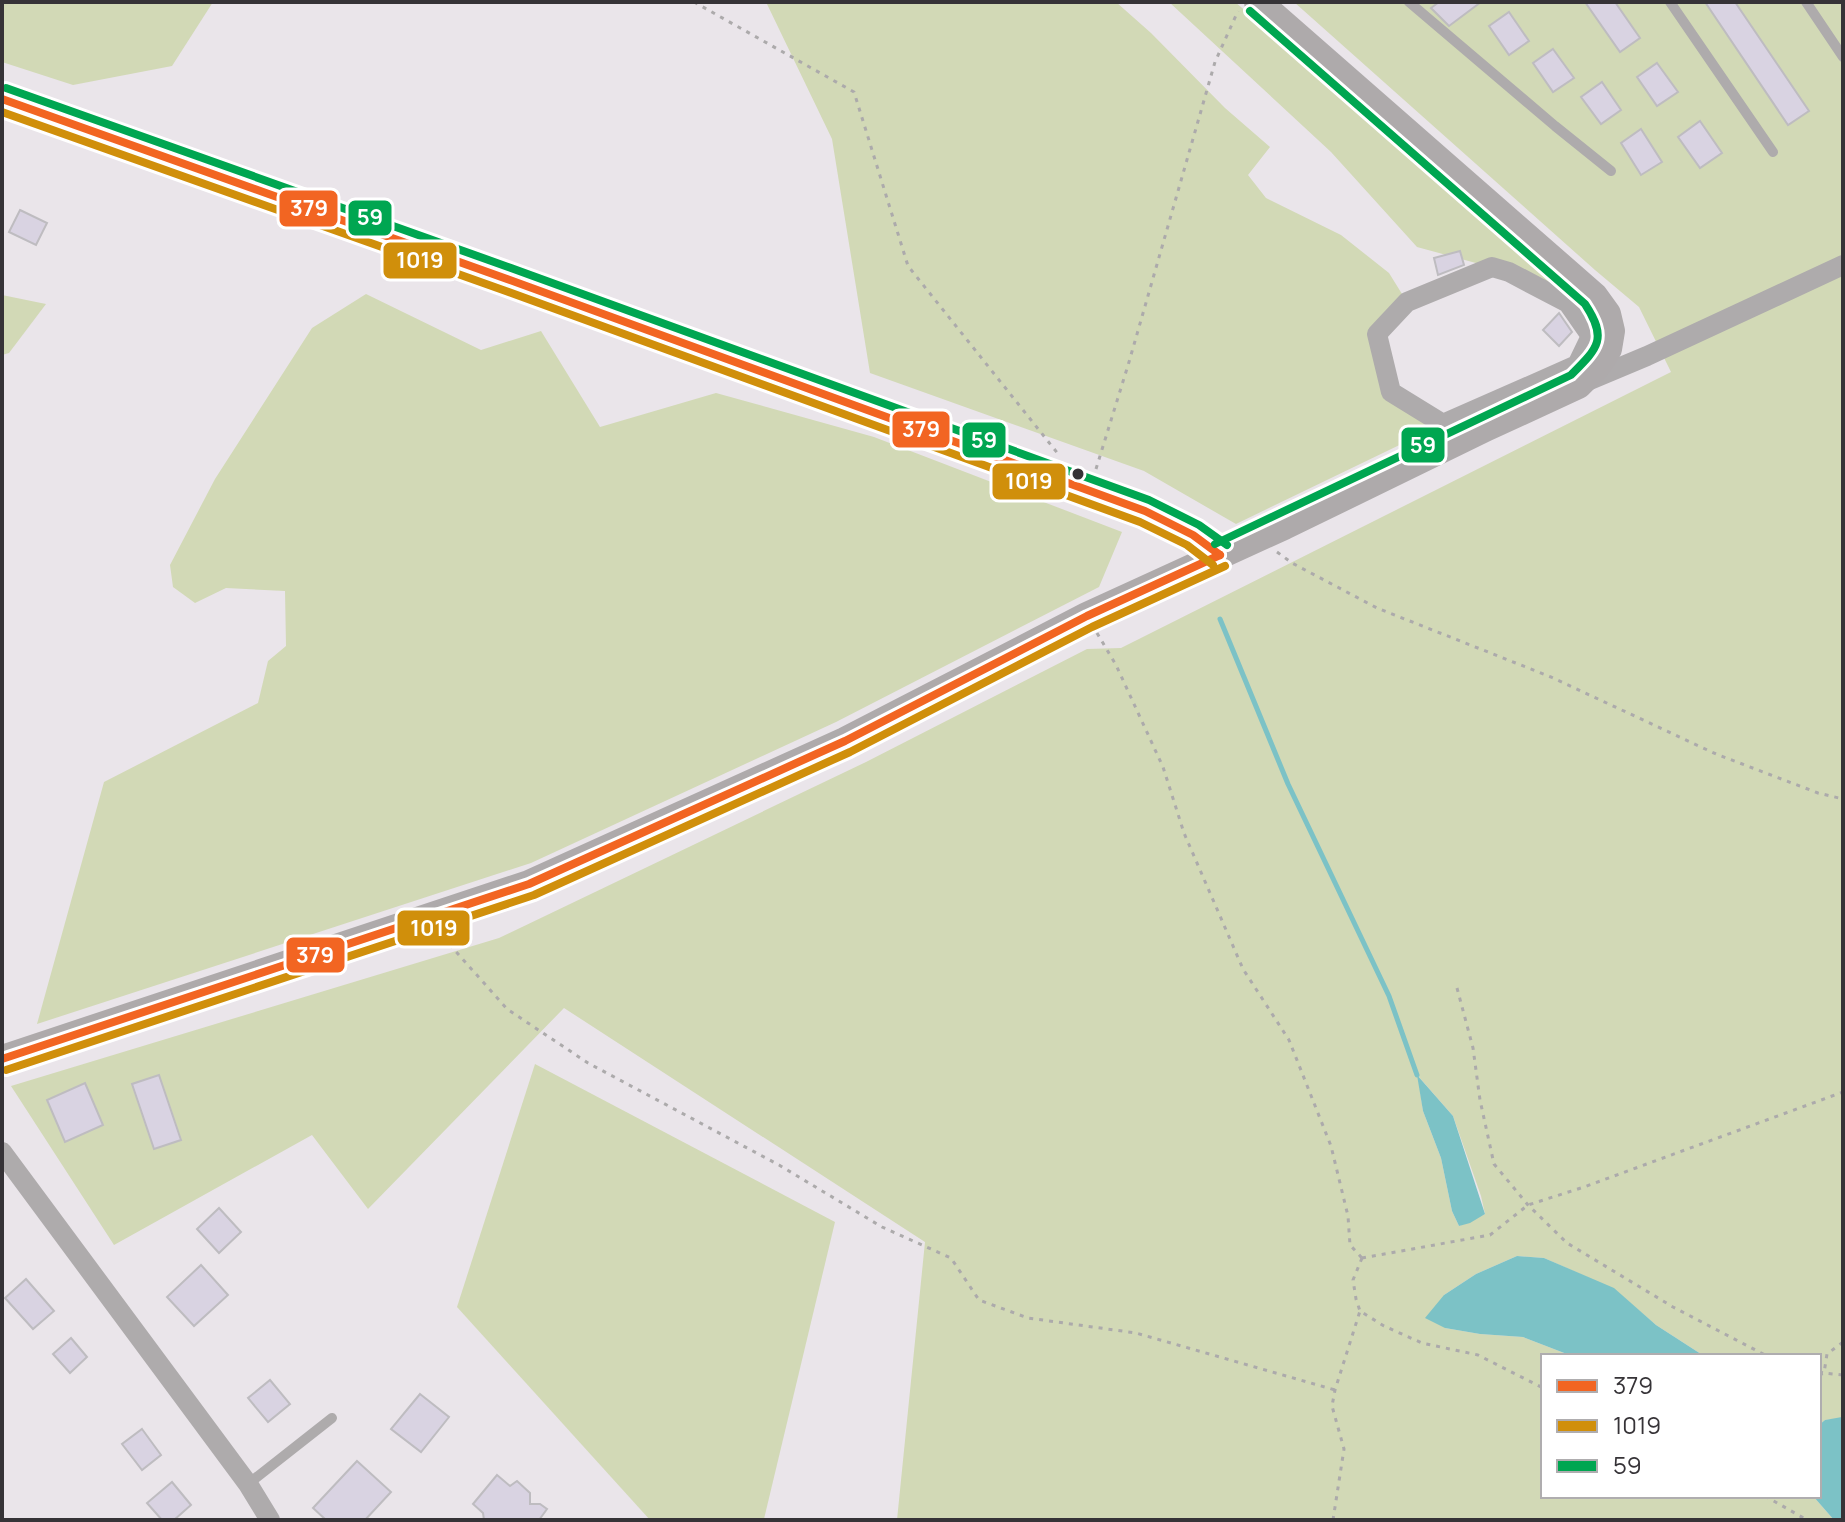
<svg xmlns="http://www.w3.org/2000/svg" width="1845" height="1522" viewBox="0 0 1845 1522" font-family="Manrope,sans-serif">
	<rect width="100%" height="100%" fill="#eae5ea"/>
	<!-- green -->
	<g fill="#d2d9b6" fill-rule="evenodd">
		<path d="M2,2H213L172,66L73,85L2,62Z"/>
		<path d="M766,2H1116L1151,33L1225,108L1270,147L1248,175L1266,198L1341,235L1389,273L1407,302L1377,334L1391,392L1443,424L1236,524L1144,471L870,373L832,139Z"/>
		<path d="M1169,2H1235L1585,298L1509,272L1417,247L1331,152Z"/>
		<path d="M1294,2H1843V1418L1825,1420L1819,1425V1356H1704L1656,1325L1614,1289L1544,1258L1517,1256L1476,1274L1444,1295L1445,1328L1480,1334L1523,1337L1572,1356H1543V1496H1813L1834,1520H897L925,1242L564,1008L368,1209L312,1135L114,1245L11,1086L499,938L866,762L1087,649L1121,648L1671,372L1639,307L1595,270ZM1418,1076L1453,1116L1481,1196L1485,1214L1459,1226L1452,1211L1441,1158L1423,1111Z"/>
		<path d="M366,294L481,350L541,331L600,427L716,393L874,437L1122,532L1099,587L836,722L531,863L37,1024L104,782L258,703L268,661L286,646L285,591L226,588L195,603L173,587L170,565L215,479L312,328Z"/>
		<path d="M2,295L46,304L9,353L2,355Z"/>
		<path d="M535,1064L835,1222L764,1519L650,1520L457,1307Z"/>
	</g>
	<!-- water -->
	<g fill="#7cc2c6">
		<path d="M1417,1075L1453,1116L1485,1214L1470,1223L1459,1226L1452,1211L1441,1158L1423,1111Z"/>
		<path d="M1517,1256L1544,1258L1614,1288L1656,1325L1704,1356H1572L1523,1337L1480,1334L1445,1328L1425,1318L1444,1295L1476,1274Z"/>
		<path d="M1842,1417L1843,1520H1834L1813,1496H1819V1425L1825,1420Z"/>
	</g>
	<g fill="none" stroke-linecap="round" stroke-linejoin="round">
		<!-- stream -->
		<path stroke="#7cc2c6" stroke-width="5" d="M1220,619L1288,784L1389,996L1417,1075"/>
	</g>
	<!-- building -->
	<g fill="#d9d3e2" stroke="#bebcc0" stroke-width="2">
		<path d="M1439,2H1481L1449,26L1431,8Z"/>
		<path d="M1585,2H1615L1640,38L1620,52Z"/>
		<path d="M1705,2H1735L1809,111L1788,125Z"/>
		<path d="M1509,12L1529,41L1509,55L1489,26Z"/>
		<path d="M1553,49L1574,78L1553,92L1533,63Z"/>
		<path d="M1657,63L1678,92L1657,106L1637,77Z"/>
		<path d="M1602,82L1621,110L1601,124L1581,97Z"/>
		<path d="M1700,121L1722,153L1700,168L1678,137Z"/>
		<path d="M1641,129L1662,162L1641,175L1621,143Z"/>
		<path d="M20,210L47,223L36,245L9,232Z"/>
		<path d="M1460,251L1464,265L1438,275L1434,258Z"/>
		<path d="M1559,313L1572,332L1559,346L1543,330Z"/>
		<path d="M159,1075L181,1140L154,1149L132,1084Z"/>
		<path d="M85,1083L103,1125L65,1142L47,1100Z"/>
		<path d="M219,1208L241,1232L219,1253L197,1229Z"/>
		<path d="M201,1265L228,1295L194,1326L167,1297Z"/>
		<path d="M26,1279L54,1311L33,1329L5,1298Z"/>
		<path d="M71,1338L87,1357L70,1373L53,1354Z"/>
		<path d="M270,1380L290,1404L268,1422L248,1398Z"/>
		<path d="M420,1394L449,1417L421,1452L391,1429Z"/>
		<path d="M142,1429L161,1455L142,1470L122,1444Z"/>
		<path d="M357,1461L391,1492L365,1520H326L313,1508Z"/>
		<path d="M497,1475L510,1486L517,1481L530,1493V1504H540L547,1509L539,1520H484L483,1513L473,1504Z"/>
		<path d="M172,1482L191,1505L174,1520H162L147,1503Z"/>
	</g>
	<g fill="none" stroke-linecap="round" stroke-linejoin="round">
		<!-- path -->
		<g stroke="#acaaab" stroke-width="3" stroke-dasharray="4 6" stroke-linecap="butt">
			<path d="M694,2L854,92L908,266L1059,455"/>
			<path d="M1096,469L1129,362L1215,62L1238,11"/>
			<path d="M1277,552L1292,563L1377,608L1551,677L1716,754L1818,793L1843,799"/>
			<path d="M1097,633L1116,665L1163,767L1184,833L1243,969L1289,1040L1331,1146L1348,1216L1350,1245L1362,1258"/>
			<path d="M443,937L507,1009L588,1063L779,1165L882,1227L951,1258L979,1300L1028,1318L1136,1333L1335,1390"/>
			<path d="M1457,988L1473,1048L1480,1100L1494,1164L1528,1205L1567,1243L1673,1307L1767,1356"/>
			<path d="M1362,1258L1490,1235L1528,1205L1584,1187L1843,1092"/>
			<path d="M1362,1258L1353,1280L1356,1299L1360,1311L1384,1326L1422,1343L1478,1355L1543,1388"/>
			<path d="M1819,1372L1824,1373L1827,1354L1843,1342"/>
			<path d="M1819,1375L1824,1373L1843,1375"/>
			<path d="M1765,1496L1807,1520"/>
			<path d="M1333,1520L1344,1449L1332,1406L1335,1390L1360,1311"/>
		</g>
		<!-- lane -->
		<g stroke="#aeabac" stroke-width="10">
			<path d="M1409,2L1555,126L1611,171"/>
			<path d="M1670,2L1773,152"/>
			<path d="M1806,2L1843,57"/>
			<path d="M248,1484L332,1418"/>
		</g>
		<!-- street -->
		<g stroke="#aeabac" stroke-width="20">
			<path d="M1492,267L1509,272L1568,303L1591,336L1577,365L1443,424L1391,392L1377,334L1407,302Z"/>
			<path d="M1585,382L1647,356L1843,265"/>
			<path d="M2,1152L248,1484L270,1520"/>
		</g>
		<!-- secondary -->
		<g stroke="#aeaaab" stroke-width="28">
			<path d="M2,99L507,279L1145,511L1193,535L1220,555"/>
			<path d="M2,1059L529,884L845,741L1087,616L1284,526L1485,428L1578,385L1596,367L1608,349L1611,331L1607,314L1594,296L1258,2"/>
		</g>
		<!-- bus-1 casing -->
		<g stroke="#fff" stroke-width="14">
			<g id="bus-1">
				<path d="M2,99L507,279L1145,511L1193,535L1220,555"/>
				<path d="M2,1059L529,884L845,741L1087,616L1220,555"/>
			</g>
		</g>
		<!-- bus-2 casing -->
		<g stroke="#fff" stroke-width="14">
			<g id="bus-2">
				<path d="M2,112L503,290L1140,522L1187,545L1213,565"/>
				<path d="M6,1070L534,895L850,752L1092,627L1225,566"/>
			</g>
		</g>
		<!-- bus-3 casing -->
		<g stroke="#fff" stroke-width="14">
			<g id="bus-3">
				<path d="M6,88L511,268L1149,500L1199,525L1227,545"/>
				<path d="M1215,544L1571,375C1598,348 1608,339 1585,304L1250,11"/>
			</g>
		</g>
		<!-- bus-1 -->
		<use href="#bus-1" stroke="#f26522" stroke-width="8"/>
		<!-- bus-2 -->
		<use href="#bus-2" stroke="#d08f0b" stroke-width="8"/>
		<!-- bus-3 -->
		<use href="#bus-3" stroke="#00a651" stroke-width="8"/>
	</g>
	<!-- markers -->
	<circle fill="#363337" stroke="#fff" stroke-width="3" cx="1078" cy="474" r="7"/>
	<g stroke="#fff" stroke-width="3">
		<rect x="278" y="189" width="61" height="39" rx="8" fill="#f26522"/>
		<rect x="347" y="199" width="46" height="38" rx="8" fill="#00a651"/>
		<rect x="382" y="241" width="76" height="39" rx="8" fill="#d08f0b"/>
		<rect x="891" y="410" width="60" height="39" rx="8" fill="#f26522"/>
		<rect x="961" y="421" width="46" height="38" rx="8" fill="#00a651"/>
		<rect x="1400" y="426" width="46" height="38" rx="8" fill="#00a651"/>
		<rect x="991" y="462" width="76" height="39" rx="8" fill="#d08f0b"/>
		<rect x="396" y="909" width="75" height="38" rx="8" fill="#d08f0b"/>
		<rect x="285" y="936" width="61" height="38" rx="8" fill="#f26522"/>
	</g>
	<g font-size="22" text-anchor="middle" font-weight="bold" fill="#fff">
		<text x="309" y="216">379</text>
		<text x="370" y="225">59</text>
		<text x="420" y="268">1019</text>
		<text x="921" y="437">379</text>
		<text x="984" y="448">59</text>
		<text x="1423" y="453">59</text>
		<text x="1029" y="489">1019</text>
		<text x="434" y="936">1019</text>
		<text x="315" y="963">379</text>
	</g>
	<!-- border -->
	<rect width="1845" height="1522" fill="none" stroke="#363337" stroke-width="8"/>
	<!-- legend -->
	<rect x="1541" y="1354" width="280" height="144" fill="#ffffff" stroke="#afadaf" stroke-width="2"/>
	<rect x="1557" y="1380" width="40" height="12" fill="#f26522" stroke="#afadaf" stroke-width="2"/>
	<text x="1613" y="1394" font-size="24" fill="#363337">379</text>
	<rect x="1557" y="1420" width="40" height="12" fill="#d08f0b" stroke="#afadaf" stroke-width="2"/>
	<text x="1613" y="1434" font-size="24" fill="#363337">1019</text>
	<rect x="1557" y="1460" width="40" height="12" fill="#00a651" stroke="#afadaf" stroke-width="2"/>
	<text x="1613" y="1474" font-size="24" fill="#363337">59</text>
</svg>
